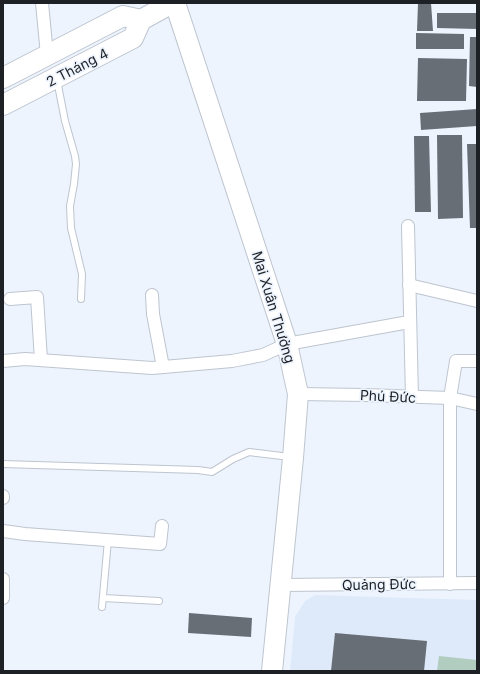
<svg xmlns="http://www.w3.org/2000/svg" width="480" height="674" viewBox="0 0 480 674" font-family="Inter,sans-serif">
	<rect width="100%" height="100%" fill="#edf4fe"/>
	<!-- built -->
	<path fill="#deeafa" d="M315,595L477,600V671H290L295,617L305,601Z"/>
	<!-- green -->
	<path fill="#b0cdbf" d="M439,656L477,660V671H437Z"/>
	<!-- building -->
	<g fill="#676e76">
		<path d="M418,3H431L433,31H417Z"/>
		<path d="M437,13H477V29L437,28Z"/>
		<path d="M416,33L464,34V49H416Z"/>
		<path d="M470,37H477V87L469,86Z"/>
		<path d="M418,58L467,59L466,101H417Z"/>
		<path d="M477,109V126L421,130L420,113Z"/>
		<path d="M437,135H462L463,218L438,219Z"/>
		<path d="M414,136H429L431,212H415Z"/>
		<path d="M467,144H477V228H470Z"/>
		<path d="M189,613L252,618L251,637L188,633Z"/>
		<path d="M335,633L427,641L424,671H331Z"/>
	</g>
	<g fill="none" stroke-linecap="round" stroke-linejoin="round">
		<!-- service casing -->
		<g stroke="#bec5cf" stroke-width="8">
			<g id="service">
				<path d="M57,80L65,121L75,156L76,164L74,184L70,206L71,228L82,274L81,299"/>
				<path d="M3,464L198,470L212,472L233,459L249,452L290,457"/>
				<path d="M103,598L159,601"/>
				<path d="M102,607L108,540"/>
			</g>
		</g>
		<!-- minor casing -->
		<g stroke="#bec5cf" stroke-width="14">
			<g id="minor">
				<path d="M42,3L47,55"/>
				<path d="M408,226L412,397"/>
				<path d="M409,285L477,301"/>
				<path d="M152,295L153,314L163,367"/>
				<path d="M10,299L37,297L41,360"/>
				<path d="M3,361L25,359L152,368L232,361L263,355L287,344L409,322"/>
				<path d="M298,394L365,395L450,398L477,404"/>
				<path d="M3,496V498"/>
				<path d="M3,531L25,534L160,544L162,526"/>
				<path d="M3,579V598"/>
				<path d="M450,584V398L456,361H477"/>
				<path d="M281,585L477,583"/>
			</g>
		</g>
		<!-- primary casing -->
		<g stroke="#bec5cf" stroke-width="22">
			<g id="primary">
				<path d="M175,3L287,344L298,394L293,458L272,671"/>
				<path d="M3,78L123,16L141,20"/>
				<path d="M3,105L133,38L141,20L172,3"/>
			</g>
		</g>
		<!-- service -->
		<use href="#service" stroke="#fff" stroke-width="6"/>
		<!-- minor -->
		<use href="#minor" stroke="#fff" stroke-width="12"/>
		<!-- primary -->
		<use href="#primary" stroke="#fff" stroke-width="20"/>
	</g>
	<g text-anchor="middle" dominant-baseline="central" stroke-width="3.5" stroke-linejoin="round" paint-order="stroke">
		<!-- street labels -->
		<g font-size="14" fill="#1d2024" stroke="#edf4fe">
			<text transform="translate(77 67) rotate(-27)">2 Tháng 4</text>
			<text transform="translate(274 307) rotate(73)">Mai Xuân Thưởng</text>
			<text transform="translate(388 396) rotate(3)">Phú Đức</text>
			<text transform="translate(379 584) rotate(-1)">Quảng Đức</text>
		</g>
	</g>
	<!-- border -->
	<rect width="480" height="674" fill="none" stroke="#1d2024" stroke-width="8"/>
</svg>
